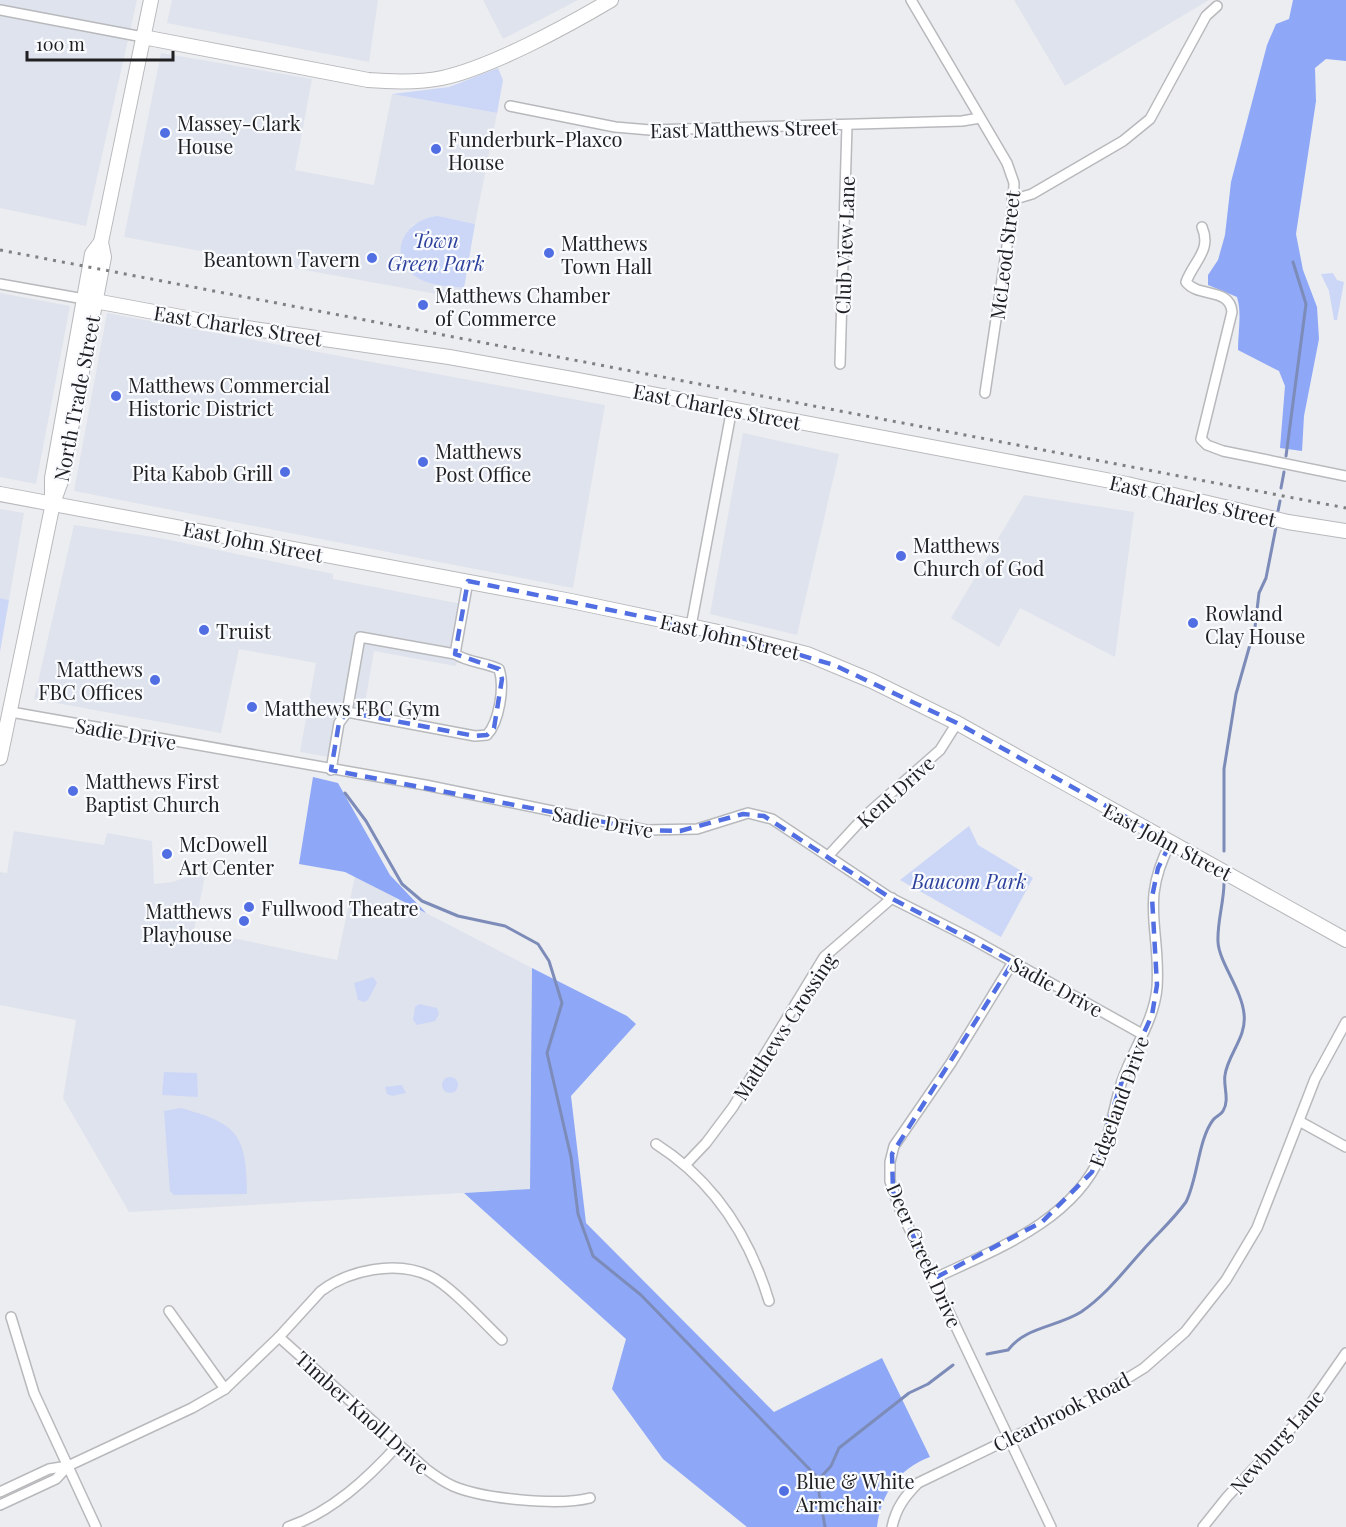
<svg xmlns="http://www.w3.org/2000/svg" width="1346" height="1527" viewBox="0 0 1346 1527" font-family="'Playfair Display',serif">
	<rect width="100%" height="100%" fill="#ecedf0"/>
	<!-- built -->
	<g fill="#dfe3ed">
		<path d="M0,0H137L86,226L0,208Z"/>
		<path d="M172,0H378L369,62L167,23Z"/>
		<path d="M483,0H578L503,39Z"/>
		<path d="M1014,0H1209L1065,86Z"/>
		<path d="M161,53L312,79L295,170L374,185L392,94L497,113L475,224L438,216L412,225L402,244L401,252L430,283L464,288V299L124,237Z"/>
		<path d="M0,293L70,306L36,484L0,477Z"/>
		<path d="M107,313L605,405L573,588L74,491Z"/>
		<path d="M743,433L839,454L797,635L710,614Z"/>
		<path d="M1024,495L1134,512L1115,657L1020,608L999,647L951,618Z"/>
		<path d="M0,509L24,513L9,600L0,598Z"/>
		<path d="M74,525L160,538L333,574V579L467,605L456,666L374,651L363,714L345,711L336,758L300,752L316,663L239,649L221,733L34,699Z"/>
		<path d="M14,831L104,845L107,833L152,841L154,884L172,882L206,871L194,930L337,960L355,876L532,968L530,1189L129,1212L63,1098L76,1020L0,1005V872L7,873Z"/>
	</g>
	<!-- green -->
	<g fill="#ccd7f7">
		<path d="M498,68L503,80L497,113L392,94L449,87Z"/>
		<path d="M438,216L475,224L464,288C450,286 431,286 418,278C385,258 403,219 438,216Z"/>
		<path d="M1333,273L1337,280L1344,282L1337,320H1334L1329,291L1321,274Z"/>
		<path d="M0,598L9,600L0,652Z"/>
		<path d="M969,826L978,845L1033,878L1001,937L900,880Z"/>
		<path d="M373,977L377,983L368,1000L364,1002L358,1000L354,983Z"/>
		<path d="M419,1004L437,1008L439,1014L435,1021L417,1025L413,1020L415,1007Z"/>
		<path d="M164,1072L197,1073L198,1097L162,1095Z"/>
		<circle cx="450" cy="1085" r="8"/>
		<path d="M402,1085L406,1093L392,1096L387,1094L385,1087Z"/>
		<path d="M181,1108C238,1124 246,1134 247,1194L174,1195L170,1191L164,1111Z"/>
	</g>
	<!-- forest -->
	<g fill="#8ea8f7">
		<path d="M1293,0H1346V61L1326,59L1315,68L1316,101L1296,234L1303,270L1317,307L1319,339L1304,416L1302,451L1280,448L1285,386L1279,371L1238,350C1238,332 1242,313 1237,297L1208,285V275L1218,260L1225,235L1231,182L1267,45L1276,24L1289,19Z"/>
		<path d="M313,777L338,783L390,875L426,913L345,872L299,864Z"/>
		<path d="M532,968L627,1016L636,1024L571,1096L586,1223L774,1412L882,1358L930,1457C898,1469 881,1494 877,1527H747L663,1459L612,1389L626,1339L464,1193L530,1189Z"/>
	</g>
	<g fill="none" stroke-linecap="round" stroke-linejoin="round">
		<!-- stream -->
		<g stroke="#7c8bb8" stroke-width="3">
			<path d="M1286,456L1306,304L1293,262"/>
			<path d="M1281,488L1284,472"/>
			<path d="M1278,511L1280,501"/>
			<path d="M345,793L366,821L402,884L422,901L458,916L505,926L538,944L549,961L562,1003L547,1053L571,1157L578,1214L593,1256L641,1295L819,1479"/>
			<path d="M1224,851V769L1236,694L1255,627L1259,593L1266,578L1276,527"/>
			<path d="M987,1354L1008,1350C1025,1327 1057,1327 1081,1312C1106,1295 1123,1272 1143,1250C1157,1234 1173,1220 1186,1202C1198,1178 1198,1140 1213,1120C1216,1116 1221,1115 1223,1111C1230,1100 1223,1086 1225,1075C1228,1054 1247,1037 1244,1014C1242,990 1219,962 1218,942C1217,922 1224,902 1224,883"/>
			<path d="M825,1527L818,1487L819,1479L831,1466L839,1448L909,1393L928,1384L953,1365"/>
		</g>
		<!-- street casing -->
		<g stroke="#b8b9bc" stroke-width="12">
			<g id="street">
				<path d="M911,0L1007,163L1014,183L1013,206L985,393"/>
				<path d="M0,10L143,37"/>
				<path d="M510,106L615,127L650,130L962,121L980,118"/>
				<path d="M1012,200L1032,194L1123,141L1150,119L1206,16L1217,6"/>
				<path d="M1202,227C1212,250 1194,261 1186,282C1198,298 1230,287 1232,312L1201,439L1207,445L1223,451L1346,476"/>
				<path d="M0,284L84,299"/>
				<path d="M840,364L847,125"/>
				<path d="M691,626L732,408"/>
				<path d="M455,654L468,581"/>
				<path d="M11,712L425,785L646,830L697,829L748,813L772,819L889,897L972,939L1142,1034"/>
				<path d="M331,770L339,723L347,712L360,637L455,654C469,663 485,662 499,669C505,687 499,722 487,735L475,736L347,712"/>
				<path d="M829,855L865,816L940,750L957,723"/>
				<path d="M1013,962L951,1063L894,1146L890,1162V1181L899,1207L1051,1527"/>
				<path d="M1299,1121L1346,1147"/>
				<path d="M656,1144C714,1181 749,1235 769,1301"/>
				<path d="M686,1164L706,1143L733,1107L824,957L892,898"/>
				<path d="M933,1279C994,1250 1072,1222 1101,1155C1111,1131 1114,1105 1122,1081C1133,1049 1154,1021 1157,988C1161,928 1139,902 1171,842"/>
				<path d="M169,1311L225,1389"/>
				<path d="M11,1317L34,1393L96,1527"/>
				<path d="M279,1337L426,1469C434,1475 444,1482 453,1486C483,1499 559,1506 590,1498"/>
				<path d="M0,1492L49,1469L68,1466L192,1408L225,1389L279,1337L321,1291C349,1270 396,1260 430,1276C451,1286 484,1323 502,1340"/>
				<path d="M0,1505L56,1479L68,1466"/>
				<path d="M288,1527C332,1512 368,1478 398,1445"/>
				<path d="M892,1527C896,1508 905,1496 918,1483L1102,1394L1144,1368L1185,1332L1226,1280L1257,1228L1315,1079L1346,1022"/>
				<path d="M1203,1527L1227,1497L1300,1419L1346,1353"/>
			</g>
		</g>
		<!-- secondary casing -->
		<g stroke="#b8b9bc" stroke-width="16">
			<g id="secondary">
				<path d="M143,37L368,80C393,82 418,83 442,78C492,67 567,26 611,0"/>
				<path d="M84,299L219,324L449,357L572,379L1127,484L1288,522L1346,531"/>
				<path d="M0,494L571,601L728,634L807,654L872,681L957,723L1346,940"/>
				<path d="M52,495V478L92,254L101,242L151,0"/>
				<path d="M0,758L53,503L61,481L104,257L101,242"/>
			</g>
		</g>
		<!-- street -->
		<use href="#street" stroke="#fff" stroke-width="9"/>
		<!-- secondary -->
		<use href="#secondary" stroke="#fff" stroke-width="14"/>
		<!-- rail -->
		<path stroke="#7f8082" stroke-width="3" stroke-dasharray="3 6" stroke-linecap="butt" d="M0,250L1346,508"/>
	</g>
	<!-- marked area -->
	<path fill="none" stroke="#516fe3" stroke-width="4.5" stroke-dasharray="12 8" stroke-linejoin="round" d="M468,581L728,634L834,665L957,723L1171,842L1158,868L1152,897L1157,985L1152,1015L1122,1081L1092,1172L1042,1222L933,1279L893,1192L892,1154L1013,962L889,897L764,816L743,814L680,831L646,830L331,770L339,723L347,712L475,736L487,735L494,728L502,679L499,669L455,654Z"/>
	<!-- markers -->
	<g fill="#516fe3" stroke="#f9fbfe" stroke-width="2">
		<circle cx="165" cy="133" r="6"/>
		<circle cx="436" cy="149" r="6"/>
		<circle cx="549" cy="253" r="6"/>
		<circle cx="372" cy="258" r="6"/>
		<circle cx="423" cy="305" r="6"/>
		<circle cx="116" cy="396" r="6"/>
		<circle cx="423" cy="462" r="6"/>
		<circle cx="285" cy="472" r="6"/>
		<circle cx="901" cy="556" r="6"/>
		<circle cx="1193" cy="623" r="6"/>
		<circle cx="204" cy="630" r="6"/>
		<circle cx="155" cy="680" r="6"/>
		<circle cx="252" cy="707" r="6"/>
		<circle cx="73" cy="791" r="6"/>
		<circle cx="167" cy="854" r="6"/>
		<circle cx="249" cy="907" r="6"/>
		<circle cx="244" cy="921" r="6"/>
		<circle cx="784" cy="1491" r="6"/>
	</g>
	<g text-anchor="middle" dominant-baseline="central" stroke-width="4.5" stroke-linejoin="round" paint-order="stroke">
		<!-- poi labels -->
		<g font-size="20" fill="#202022" stroke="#f9fbfe" text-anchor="start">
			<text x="177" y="122">Massey-Clark<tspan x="177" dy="23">House</tspan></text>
			<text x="448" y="138">Funderburk-Plaxco<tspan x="448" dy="23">House</tspan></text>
			<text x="561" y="242">Matthews<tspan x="561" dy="23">Town Hall</tspan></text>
			<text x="360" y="258" text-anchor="end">Beantown Tavern</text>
			<text x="435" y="294">Matthews Chamber<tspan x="435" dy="23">of Commerce</tspan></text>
			<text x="128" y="384">Matthews Commercial<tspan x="128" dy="23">Historic District</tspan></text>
			<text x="435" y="450">Matthews<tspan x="435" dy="23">Post Office</tspan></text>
			<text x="273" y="472" text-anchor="end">Pita Kabob Grill</text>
			<text x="913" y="544">Matthews<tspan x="913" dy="23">Church of God</tspan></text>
			<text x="1205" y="612">Rowland<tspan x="1205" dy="23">Clay House</tspan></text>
			<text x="216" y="630">Truist</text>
			<text x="143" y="668" text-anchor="end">Matthews<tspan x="143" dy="23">FBC Offices</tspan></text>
			<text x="264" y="707">Matthews FBC Gym</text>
			<text x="85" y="780">Matthews First<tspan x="85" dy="23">Baptist Church</tspan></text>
			<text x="179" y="843">McDowell<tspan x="179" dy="23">Art Center</tspan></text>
			<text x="261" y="907">Fullwood Theatre</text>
			<text x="232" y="910" text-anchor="end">Matthews<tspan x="232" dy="23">Playhouse</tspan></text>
			<text x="796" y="1480">Blue &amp; White<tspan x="796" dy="23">Armchair</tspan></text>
		</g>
		<!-- street labels -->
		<g font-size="20" fill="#202022" stroke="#f9fbfe">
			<text transform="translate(744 128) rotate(-1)">East Matthews Street</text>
			<text transform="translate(844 245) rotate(-88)">Club View Lane</text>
			<text transform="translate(1004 255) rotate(-83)">McLeod Street</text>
			<text transform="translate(238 325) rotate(9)">East Charles Street</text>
			<text transform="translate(76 398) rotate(-79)">North Trade Street</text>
			<text transform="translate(717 406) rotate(11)">East Charles Street</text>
			<text transform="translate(1193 500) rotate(13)">East Charles Street</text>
			<text transform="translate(253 541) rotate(11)">East John Street</text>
			<text transform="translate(730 636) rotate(13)">East John Street</text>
			<text transform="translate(126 733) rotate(10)">Sadie Drive</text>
			<text transform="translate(895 791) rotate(-42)">Kent Drive</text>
			<text transform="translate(603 821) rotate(10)">Sadie Drive</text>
			<text transform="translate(1168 841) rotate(28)">East John Street</text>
			<text transform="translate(1057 986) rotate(29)">Sadie Drive</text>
			<text transform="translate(784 1026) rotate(-57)">Matthews Crossing</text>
			<text transform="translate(1118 1101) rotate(-70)">Edgeland Drive</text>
			<text transform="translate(925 1255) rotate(66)">Deer Creek Drive</text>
			<text transform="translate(1061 1411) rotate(-27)">Clearbrook Road</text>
			<text transform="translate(363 1412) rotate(42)">Timber Knoll Drive</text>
			<text transform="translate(1276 1441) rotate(-49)">Newburg Lane</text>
		</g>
		<!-- park labels -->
		<g font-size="20" font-style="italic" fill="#2d419c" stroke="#f9fbfe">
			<text x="436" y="239">Town<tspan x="436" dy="23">Green Park</tspan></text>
			<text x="969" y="880">Baucom Park</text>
		</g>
	</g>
	<!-- scale -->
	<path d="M27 51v9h146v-9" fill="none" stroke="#202022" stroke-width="3"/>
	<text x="36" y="51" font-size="18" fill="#202022" stroke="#f9fbfe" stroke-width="4.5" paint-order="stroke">100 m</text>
</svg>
